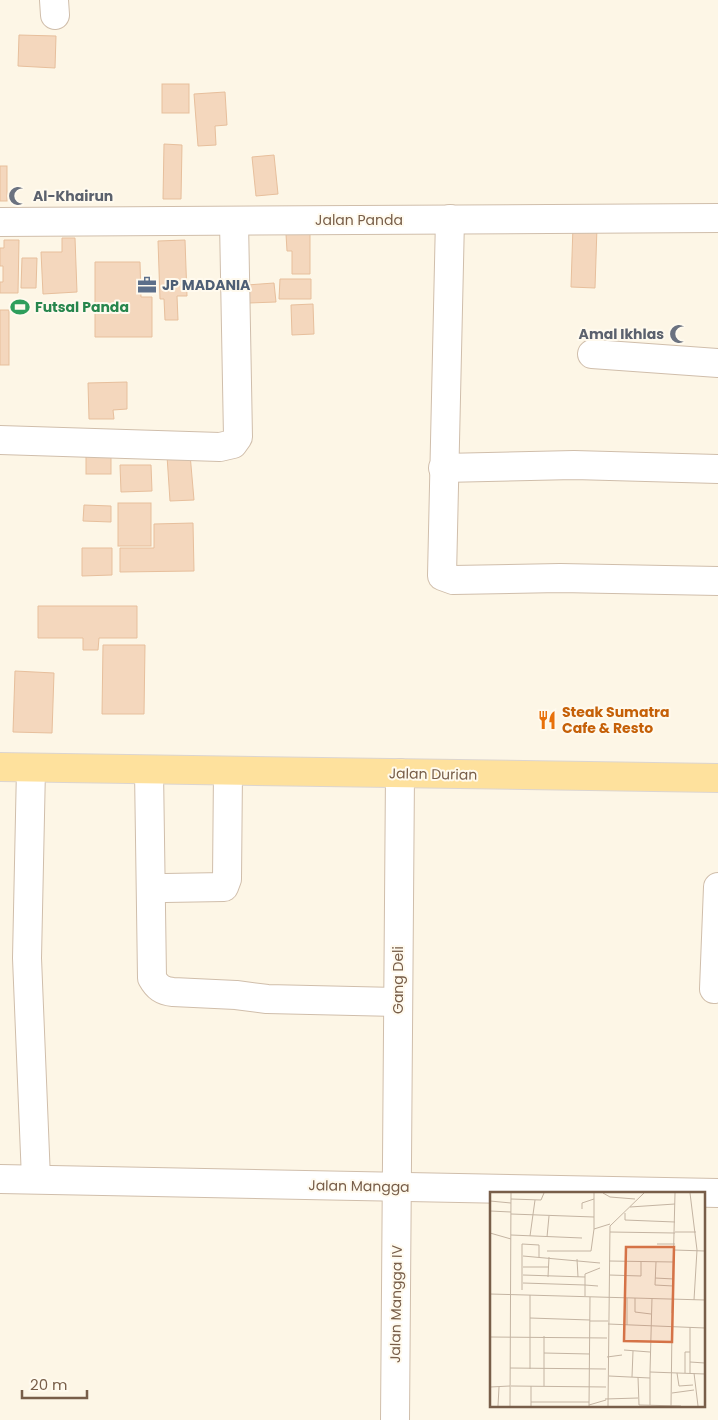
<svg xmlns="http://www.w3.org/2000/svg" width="718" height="1420" viewBox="0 0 718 1420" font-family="Poppins,sans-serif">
	<rect width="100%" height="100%" fill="#fdf6e6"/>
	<!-- building -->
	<g fill="#f4d7bd" stroke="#e7bf9c">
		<path d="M19,35L56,36L55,68L18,66Z"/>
		<rect x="162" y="84" width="27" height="29"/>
		<path d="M225,92L227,125L215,126L216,145L198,146L194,94Z"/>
		<path d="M164,144L182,145L181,199H163Z"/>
		<path d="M274,155L278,194L256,196L252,157Z"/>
		<rect x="0" y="166" width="7" height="35"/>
		<path d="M573,226L597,227L595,288L571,287Z"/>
		<path d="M286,234H310V274H292V251H287Z"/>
		<path d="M62,238H75L77,292L43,294L41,252H62Z"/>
		<path d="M4,240H19L18,293H0V282H3V266H0V248H4Z"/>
		<path d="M185,240L187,296H177L178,320H165L164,299H160L158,241Z"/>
		<path d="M22,258H37L36,288H21Z"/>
		<path d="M95,262H140L141,297H152V337H95Z"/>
		<path d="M280,279H311V299H279Z"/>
		<path d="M274,283L276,302L249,303L247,285Z"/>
		<path d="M313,304L314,334L292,335L291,305Z"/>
		<rect x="0" y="310" width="9" height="55"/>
		<path d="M127,382V409L113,410L114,419H89L88,383Z"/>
		<rect x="86" y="452" width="25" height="22"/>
		<path d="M190,454L194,500L170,501L167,456Z"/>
		<path d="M120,465H151L152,491L121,492Z"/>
		<rect x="118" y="503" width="33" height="43"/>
		<path d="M84,505L111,506V522L83,521Z"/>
		<path d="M193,523L194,571L120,572V548H154V524Z"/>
		<path d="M82,548H112V575L82,576Z"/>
		<path d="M38,606H137V638H99L98,650H83V638H38Z"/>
		<path d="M103,645H145L144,714H102Z"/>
		<path d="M15,671L54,673L52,733L13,732Z"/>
	</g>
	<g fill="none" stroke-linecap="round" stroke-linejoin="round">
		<!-- minor casing -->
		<g stroke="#d0beab" stroke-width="30">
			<g id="minor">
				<path d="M54,0L55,15"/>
				<path d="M450,219L442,576L453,580L560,578L718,581"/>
				<path d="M0,222L718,218"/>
				<path d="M592,354L718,363"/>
				<path d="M0,440L220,447L233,444L238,437L234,221"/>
				<path d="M443,468L574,465L718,469"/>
				<path d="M31,768L27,958L36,1179"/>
				<path d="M149,770L152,978C157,987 162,991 173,992L236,995L267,999L397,1002"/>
				<path d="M165,888L224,887L227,879L228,771"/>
				<path d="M714,989L718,887"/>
				<path d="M0,1179L718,1193"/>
				<path d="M395,1420L400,773"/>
			</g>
		</g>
		<!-- major casing -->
		<g stroke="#dcd5d0" stroke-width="30">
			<path id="major" d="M0,767L718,778"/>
		</g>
		<!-- minor -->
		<use href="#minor" stroke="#fff" stroke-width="28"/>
		<!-- major -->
		<use href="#major" stroke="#fee19d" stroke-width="28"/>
	</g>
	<!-- icons -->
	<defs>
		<g id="mosque-bare" transform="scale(1.5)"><path d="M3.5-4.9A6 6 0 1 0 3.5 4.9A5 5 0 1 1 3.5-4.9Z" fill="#6b7280" stroke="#fffaee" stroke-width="2.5" paint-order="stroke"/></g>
		<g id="office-bare" transform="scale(1.5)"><path d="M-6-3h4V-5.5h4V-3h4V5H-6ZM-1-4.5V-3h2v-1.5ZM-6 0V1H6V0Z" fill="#5c6f8a" stroke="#fffaee" stroke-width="2.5" paint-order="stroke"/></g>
		<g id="stadium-bare" transform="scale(1.5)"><path d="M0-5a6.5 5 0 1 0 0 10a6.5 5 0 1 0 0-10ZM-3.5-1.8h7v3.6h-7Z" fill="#2e9e5b" stroke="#fffaee" stroke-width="2.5" paint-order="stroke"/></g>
		<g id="restaurant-bare" transform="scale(1.5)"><path d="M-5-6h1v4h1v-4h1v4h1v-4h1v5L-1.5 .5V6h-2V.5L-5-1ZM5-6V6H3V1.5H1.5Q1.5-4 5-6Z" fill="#e8710a" stroke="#fffaee" stroke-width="2.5" paint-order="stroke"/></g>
	</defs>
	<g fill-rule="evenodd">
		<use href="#mosque-bare" x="18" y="196"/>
		<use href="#office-bare" x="147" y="285"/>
		<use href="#stadium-bare" x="20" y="307"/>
		<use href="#mosque-bare" x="679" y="334"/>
		<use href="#restaurant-bare" x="547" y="720"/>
	</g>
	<g text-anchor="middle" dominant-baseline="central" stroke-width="4" stroke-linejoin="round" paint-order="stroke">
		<!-- worship labels -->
		<g font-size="14" font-weight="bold" fill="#5b616d" stroke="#fffaee" text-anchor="start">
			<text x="33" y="196">Al-Khairun</text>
			<text x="664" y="334" text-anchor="end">Amal Ikhlas</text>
		</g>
		<!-- street labels -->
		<g font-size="14" fill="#785e49" stroke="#fffaee">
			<text x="359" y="220">Jalan Panda</text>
			<text transform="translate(433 774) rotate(1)">Jalan Durian</text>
			<text transform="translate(398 980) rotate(-90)">Gang Deli</text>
			<text transform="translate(359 1186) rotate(1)">Jalan Mangga</text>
			<text transform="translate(396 1304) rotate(-89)">Jalan Mangga IV</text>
		</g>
		<!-- service labels -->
		<g font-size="14" font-weight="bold" fill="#4e5e75" stroke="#fffaee" text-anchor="start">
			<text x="162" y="285">JP MADANIA</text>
		</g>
		<!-- leisure labels -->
		<g font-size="14" font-weight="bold" fill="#27864d" stroke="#fffaee" text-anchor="start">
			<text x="35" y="307">Futsal Panda</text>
		</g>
		<!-- food labels -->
		<g font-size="14" font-weight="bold" fill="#c56008" stroke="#fffaee" text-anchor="start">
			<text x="562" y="712">Steak Sumatra<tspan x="562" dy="16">Cafe &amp; Resto</tspan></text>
		</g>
	</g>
	<!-- overview -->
	<g transform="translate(490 1192)">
		<rect width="215" height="215" fill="#fdf6e6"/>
		<path fill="none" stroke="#c4b4a2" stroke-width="1" d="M104,1V37L120,32M113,1L120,5L145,7M200,1L207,58L204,108M21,7L51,8L54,1M0,9L21,11M140,15L185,12M92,17V11L104,7M0,19L21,20M135,21V28L185,30M21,22L104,25M120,40L185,41M185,40H206M0,41L21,47M21,43L92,46M40,44L45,8M57,45L59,24M167,52H185M184,58L215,59M57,59H101L104,37M33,64L110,71M87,67L88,85M119,69L184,70M166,70L165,93L183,94M33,75H59M33,83L95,85M119,83L151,84V70M58,85L59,65M165,86L184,87M33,91L95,93V104M108,94L95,93V82L110,76M32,98V52L49,53V65M0,102L215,108M145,106V120L161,122M182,121L185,1M40,126L100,128M100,129H118M118,132L215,136M137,133V106M0,145L117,146M134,158L160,160M54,161L100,162M117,165L132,163M200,170L215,171M20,176L116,177M40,177V103M160,180L162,106M187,181L189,194L203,193M195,181V160H200M200,181V135M204,181L208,214M119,184L160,186V180L215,182M142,185L143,159M148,185L149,213L191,214M160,186V213M21,194L116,195M54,194V144M0,195L20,194M182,201L204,198M115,207L148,206M41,210H99M99,213L116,208M8,214L9,195M20,214L21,1M41,214V194M99,214L100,105M118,214L120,34L154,1M181,214L182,135"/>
		<path fill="#d57347" fill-opacity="0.15" stroke="#d57347" stroke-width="2.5" d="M136,55H184L182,150L134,149Z"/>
		<rect width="215" height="215" fill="none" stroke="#785e49" stroke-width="2.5"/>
	</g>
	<!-- scale -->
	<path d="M22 1390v8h65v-8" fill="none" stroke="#785e49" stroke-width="2.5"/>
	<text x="30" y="1390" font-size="15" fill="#785e49" stroke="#fffaee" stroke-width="4" paint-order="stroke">20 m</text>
</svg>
